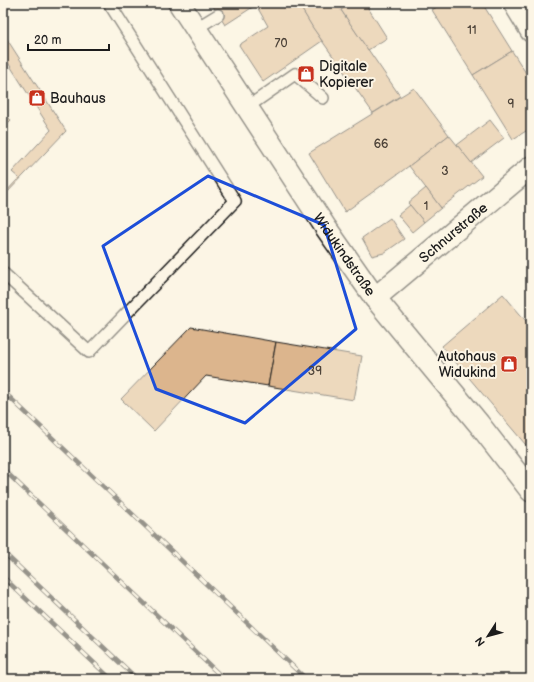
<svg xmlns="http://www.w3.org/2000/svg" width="534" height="682" viewBox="0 0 534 682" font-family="'Balsamiq Sans',sans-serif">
	<rect width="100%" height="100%" fill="#fcf5e5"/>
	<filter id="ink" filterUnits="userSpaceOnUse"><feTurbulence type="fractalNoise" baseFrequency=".025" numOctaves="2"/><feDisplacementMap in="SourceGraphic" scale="8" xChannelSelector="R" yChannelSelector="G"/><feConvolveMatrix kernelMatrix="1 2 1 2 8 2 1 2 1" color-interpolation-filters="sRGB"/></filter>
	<g filter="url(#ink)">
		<!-- building -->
		<g fill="#dcb58d" stroke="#1c1c1c">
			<path d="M211,3H259L225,25Z"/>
			<path d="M259,3H298L322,41L263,82L239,45L268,26L256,5Z"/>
			<path d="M298,3H343L345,7L341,10L400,96L373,113L313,28Z"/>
			<path d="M351,3H365L387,38L368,50L341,10Z"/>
			<path d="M429,3H444L433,10Z"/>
			<path d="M444,3H482L512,51L473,75L432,10Z"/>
			<path d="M3,33L66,131L3,197V195L19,178L12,172L51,130L7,61L3,65Z"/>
			<path d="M512,51L531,81V128L513,139L473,75Z"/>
			<path d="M414,88L449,135L409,166L345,212L309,153Z"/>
			<path d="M3,113L11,120L3,128Z"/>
			<path d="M490,120L504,138L471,163L457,145Z"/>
			<path d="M449,135L482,176L441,208L409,166Z"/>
			<path d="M426,188L441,208L424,222L408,203Z"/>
			<path d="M410,205L424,222L412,232L398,215Z"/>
			<path d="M390,218L404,239L384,253L372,256L362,238Z"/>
			<path d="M503,294L531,327V451L442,346Z"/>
			<path d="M191,327L276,342L268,386L206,376L154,431L121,399Z"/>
			<path d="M276,342L362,356L354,400L268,386Z"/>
		</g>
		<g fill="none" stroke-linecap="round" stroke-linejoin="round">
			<!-- lane casing -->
			<g stroke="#1c1c1c" stroke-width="14">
				<g id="lane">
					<path d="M195,29L218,15"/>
					<path d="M246,108L295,74L323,98"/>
					<path d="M3,273L89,352L235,201L109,3"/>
				</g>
			</g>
			<!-- street casing -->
			<g stroke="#1c1c1c" stroke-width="24">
				<g id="street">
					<path id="s1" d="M179,3L326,228L375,298L479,424L531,491"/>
					<path d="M514,3L531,31"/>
					<path id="s2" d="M375,298L531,167"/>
				</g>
			</g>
			<!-- lane -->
			<use href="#lane" stroke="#fcf5e5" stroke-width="11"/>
			<!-- street -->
			<use href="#street" stroke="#fcf5e5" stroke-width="21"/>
			<!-- rail casing -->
			<g stroke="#1c1c1c" stroke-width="4.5">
				<g id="rail">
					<path d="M3,391L306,679"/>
					<path d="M3,469L224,679"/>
					<path d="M3,552L137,679"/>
					<path d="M3,577L111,679"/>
				</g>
			</g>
			<!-- rail -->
			<use href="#rail" stroke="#fcf5e5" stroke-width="3" stroke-dasharray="9" stroke-linecap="butt"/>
		</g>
	</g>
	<!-- marked area -->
	<path d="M0 0H534V682H0ZM208,176L324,225L356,329L245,423L156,389L103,246Z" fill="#fcf5e5" fill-opacity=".55" fill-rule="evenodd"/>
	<path fill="none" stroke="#1d4ed8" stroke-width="3" stroke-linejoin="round" d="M208,176L324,225L356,329L245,423L156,389L103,246Z"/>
	<!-- icons -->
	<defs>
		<g id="shop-square" transform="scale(0.9)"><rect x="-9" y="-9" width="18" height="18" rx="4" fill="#c8321e" stroke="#fcf5e5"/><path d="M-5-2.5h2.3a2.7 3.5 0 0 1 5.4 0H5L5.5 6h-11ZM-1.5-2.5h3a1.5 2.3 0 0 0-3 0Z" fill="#fff"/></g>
	</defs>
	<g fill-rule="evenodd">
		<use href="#shop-square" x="306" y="74"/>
		<use href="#shop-square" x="37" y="98"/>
		<use href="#shop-square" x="509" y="364"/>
	</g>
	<g text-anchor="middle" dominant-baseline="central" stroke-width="4" stroke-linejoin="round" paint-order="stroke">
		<!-- number labels -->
		<g font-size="12" fill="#4c4238">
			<text x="472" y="30">11</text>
			<text x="281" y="43">70</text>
			<text x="511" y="104">9</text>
			<text x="381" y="144">66</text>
			<text x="445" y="171">3</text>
			<text x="426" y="206">1</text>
			<text x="315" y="371">39</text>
		</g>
		<!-- poi labels -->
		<g font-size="14" fill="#1c1c1c" stroke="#fcf5e5" text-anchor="start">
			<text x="319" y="66">Digitale<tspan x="319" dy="16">Kopierer</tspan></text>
			<text x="50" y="98">Bauhaus</text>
			<text x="496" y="356" text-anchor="end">Autohaus<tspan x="496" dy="16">Widukind</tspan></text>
		</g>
		<!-- street labels -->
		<g font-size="14" fill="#1c1c1c" stroke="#fcf5e5">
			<text stroke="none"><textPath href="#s2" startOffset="102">Schnurstraße</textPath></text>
			<text stroke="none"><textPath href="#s1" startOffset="301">Widukindstraße</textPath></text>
		</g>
	</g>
	<!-- margin -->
	<rect width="534" height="682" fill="none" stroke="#fcf5e5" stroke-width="16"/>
	<rect x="8" y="8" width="518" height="666" fill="none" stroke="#1c1c1c" stroke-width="1.5" filter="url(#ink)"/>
	<!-- north arrow -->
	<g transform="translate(488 636) rotate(234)" stroke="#fcf5e5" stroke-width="3" paint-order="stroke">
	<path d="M0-3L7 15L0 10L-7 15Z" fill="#1c1c1c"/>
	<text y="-6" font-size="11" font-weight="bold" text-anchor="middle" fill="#1c1c1c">N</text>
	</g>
	<!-- scale -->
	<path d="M28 44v6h81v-6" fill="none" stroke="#1c1c1c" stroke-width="2"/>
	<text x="34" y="44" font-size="12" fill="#1c1c1c" stroke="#fcf5e5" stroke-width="3" paint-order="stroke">20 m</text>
</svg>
